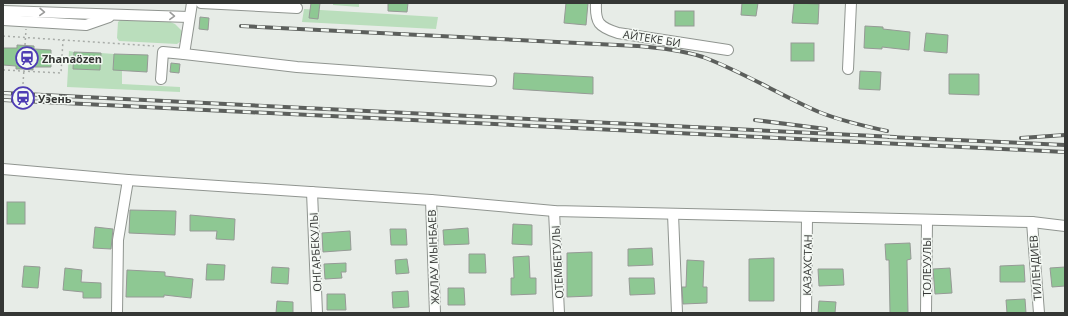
<svg xmlns="http://www.w3.org/2000/svg" width="1068" height="316" viewBox="0 0 1068 316" font-family="'Open Sans',sans-serif">
	<rect width="100%" height="100%" fill="#e7ece7"/>
	<!-- green -->
	<g fill="#badebc">
		<path d="M333,3H359V7L333,5Z"/>
		<path d="M304,9L438,17L436,29L302,22Z"/>
		<path d="M122,19L168,21L175,24L182,31L181,41L177,44L119,41L117,38L118,22Z"/>
		<path d="M69,51L74,52L73,69L100,70L101,53L114,54L113,70H122V84L180,87V92L67,87Z"/>
	</g>
	<!-- building -->
	<g fill="#8ec893" stroke="#969a96">
		<path d="M311,3H320L318,19L309,18Z"/>
		<path d="M388,3H408L407,12L388,11Z"/>
		<path d="M566,3H588L586,25L564,23Z"/>
		<path d="M742,3H758L756,16L741,15Z"/>
		<path d="M794,3L819,4L818,24L792,23Z"/>
		<rect x="675" y="11" width="19" height="15"/>
		<path d="M200,17L209,18L208,30L199,29Z"/>
		<path d="M865,26L883,27V29L910,32L909,50L882,47V49L864,48Z"/>
		<path d="M926,33L948,35L947,53L924,51Z"/>
		<rect x="791" y="43" width="23" height="18"/>
		<path d="M17,45L34,46V49L51,50V67H33V70L24,69H16V66L3,65V48H17Z"/>
		<path d="M74,52L101,53L100,70L73,69Z"/>
		<path d="M114,54L148,55L147,72L113,70Z"/>
		<path d="M171,63L180,64L179,73L170,72Z"/>
		<path d="M860,71L881,72L880,90L859,89Z"/>
		<path d="M514,73L593,77V94L513,89Z"/>
		<path d="M949,74H979V95L949,94Z"/>
		<rect x="7" y="202" width="18" height="22"/>
		<path d="M130,210L176,211L175,235L129,233Z"/>
		<path d="M190,215L235,219L234,240L216,239L217,231H190Z"/>
		<path d="M513,224L532,225V245L512,244Z"/>
		<path d="M95,227L113,229L111,249L93,248Z"/>
		<path d="M468,228L469,244L444,245L443,230Z"/>
		<path d="M390,229H406L407,245H391Z"/>
		<path d="M350,231L351,250L323,252L322,233Z"/>
		<path d="M910,243L911,259L907,260L908,313H890L889,260H886L885,244Z"/>
		<path d="M652,248L653,265L628,266V249Z"/>
		<path d="M592,252V296L567,297V253Z"/>
		<path d="M469,254H485L486,273H469Z"/>
		<path d="M529,256L530,278H536V294L511,295V278H514L513,257Z"/>
		<path d="M774,258V301H749V259Z"/>
		<path d="M407,259L409,273L396,274L395,260Z"/>
		<path d="M687,260L704,261L703,287H707V303L683,304L682,287H686Z"/>
		<path d="M346,263V272H341L342,278L325,279L324,264Z"/>
		<path d="M207,264L225,265L224,280H206Z"/>
		<path d="M1024,265L1025,282H1000V266Z"/>
		<path d="M24,266L40,267L38,288L22,287Z"/>
		<path d="M272,267L289,268L288,284L271,283Z"/>
		<path d="M1065,267V286L1052,287L1050,268Z"/>
		<path d="M65,268L82,270L81,282L101,283V298H83V292L63,290Z"/>
		<path d="M950,268L952,293L935,294L933,269Z"/>
		<path d="M818,269H843L844,285L819,286Z"/>
		<path d="M127,270L165,272V276L193,279L191,298L164,295V297H126Z"/>
		<path d="M629,278H654L655,294L630,295Z"/>
		<path d="M448,288H464L465,305H448Z"/>
		<path d="M408,291L409,307L393,308L392,292Z"/>
		<path d="M327,294H345L346,310H327Z"/>
		<path d="M1025,299L1026,313H1007L1006,300Z"/>
		<path d="M277,301L293,302V313H276Z"/>
		<path d="M819,301L836,302L835,313H818Z"/>
	</g>
	<g fill="none" stroke-linecap="round" stroke-linejoin="round">
		<!-- minor casing -->
		<g stroke="#909590" stroke-width="12">
			<g id="minor">
				<path d="M201,3L297,8"/>
				<path d="M596,3C595,23 599,27 618,33L728,50"/>
				<path d="M3,11L189,17"/>
				<path d="M3,20L86,25L109,17"/>
				<path d="M184,54L297,67L491,81"/>
				<path d="M848,69L851,3"/>
				<path d="M161,79L163,52L184,54L192,3"/>
				<path d="M3,169L128,180L431,200L554,211L1032,222L1065,226"/>
				<path d="M312,192L317,313"/>
				<path d="M431,200L435,313"/>
				<path d="M554,211L559,313"/>
				<path d="M673,214L677,313"/>
				<path d="M1032,222L1039,313"/>
				<path d="M117,313L118,240L128,180"/>
				<path d="M806,313L807,218"/>
				<path d="M926,313L927,221"/>
			</g>
		</g>
		<!-- path -->
		<g stroke="#a8aca8" stroke-width="1.5" stroke-dasharray="2 3" stroke-linecap="butt">
			<path d="M3,36L154,46"/>
			<path d="M25,45L26,29"/>
			<path d="M3,70L61,73L63,40"/>
			<path d="M23,84L24,69"/>
		</g>
		<!-- minor -->
		<use href="#minor" stroke="#fff" stroke-width="10"/>
		<!-- rail casing -->
		<g stroke="#5c5f5c" stroke-width="4">
			<g id="rail">
				<path d="M241,26L637,46C659,48 682,50 703,57C743,72 780,95 819,112C841,121 864,126 887,131"/>
				<path d="M3,93L895,137"/>
				<path d="M3,100L1065,152"/>
				<path d="M755,120L826,129"/>
				<path d="M889,137L1065,145"/>
				<path d="M1021,138L1065,135"/>
			</g>
		</g>
		<!-- rail -->
		<use href="#rail" stroke="#f4f9f4" stroke-width="2.5" stroke-dasharray="8" stroke-linecap="butt"/>
	</g>
	<!-- one-way arrows -->
	<defs><path id="oneway-chevron" d="M-2-3.5L2.5 0L-2 3.5" fill="none" stroke-width="1.6" stroke-linecap="round" stroke-linejoin="round"/></defs>
	<g stroke="#9a9b9a">
		<use href="#oneway-chevron" transform="translate(42 12) rotate(2)"/>
		<use href="#oneway-chevron" transform="translate(172 16) rotate(2)"/>
	</g>
	<!-- icons -->
	<defs>
		<g id="station-ring" transform="scale(1.15)"><circle r="9.5" fill="#f4f9f4" stroke="#4e3cb4" stroke-width="1.5"/><path d="M-3-6H3Q5-6 5-4V2Q5 4 3 4L4.5 6H3L1.5 4h-3L-3 6H-4.5L-3 4Q-5 4-5 2V-4Q-5-6-3-6ZM-3.5-4v3h7v-3ZM-3.5 1v1.5H-2V1ZM2 1v1.5H3.5V1Z" fill="#4e3cb4"/></g>
	</defs>
	<g fill-rule="evenodd">
		<use href="#station-ring" x="27" y="58"/>
		<use href="#station-ring" x="23" y="98"/>
	</g>
	<g text-anchor="middle" dominant-baseline="central" stroke-width="3" stroke-linejoin="round" paint-order="stroke">
		<!-- street labels -->
		<g font-size="11" fill="#353735" stroke="#f4f9f4">
			<text transform="translate(652 38) rotate(9)">АЙТЕКЕ БИ</text>
			<text transform="translate(315 252) rotate(-93)">ОНГАРБЕКУЛЫ</text>
			<text transform="translate(433 257) rotate(-92)">ЖАЛАУ МЫНБАЕВ</text>
			<text transform="translate(557 262) rotate(-93)">ОТЕМБЕТУЛЫ</text>
			<text transform="translate(807 265) rotate(-89)">КАЗАХСТАН</text>
			<text transform="translate(926 267) rotate(-90)">ТОЛЕУУЛЫ</text>
			<text transform="translate(1035 268) rotate(-94)">ТИЛЕНДИЕВ</text>
		</g>
		<!-- poi labels -->
		<g font-size="11" font-weight="bold" fill="#353735" stroke="#f4f9f4" text-anchor="start">
			<text x="42" y="58">Zhanaözen</text>
			<text x="38" y="98">Уэень</text>
		</g>
	</g>
	<!-- border -->
	<rect width="1068" height="316" fill="none" stroke="#353735" stroke-width="8"/>
</svg>
